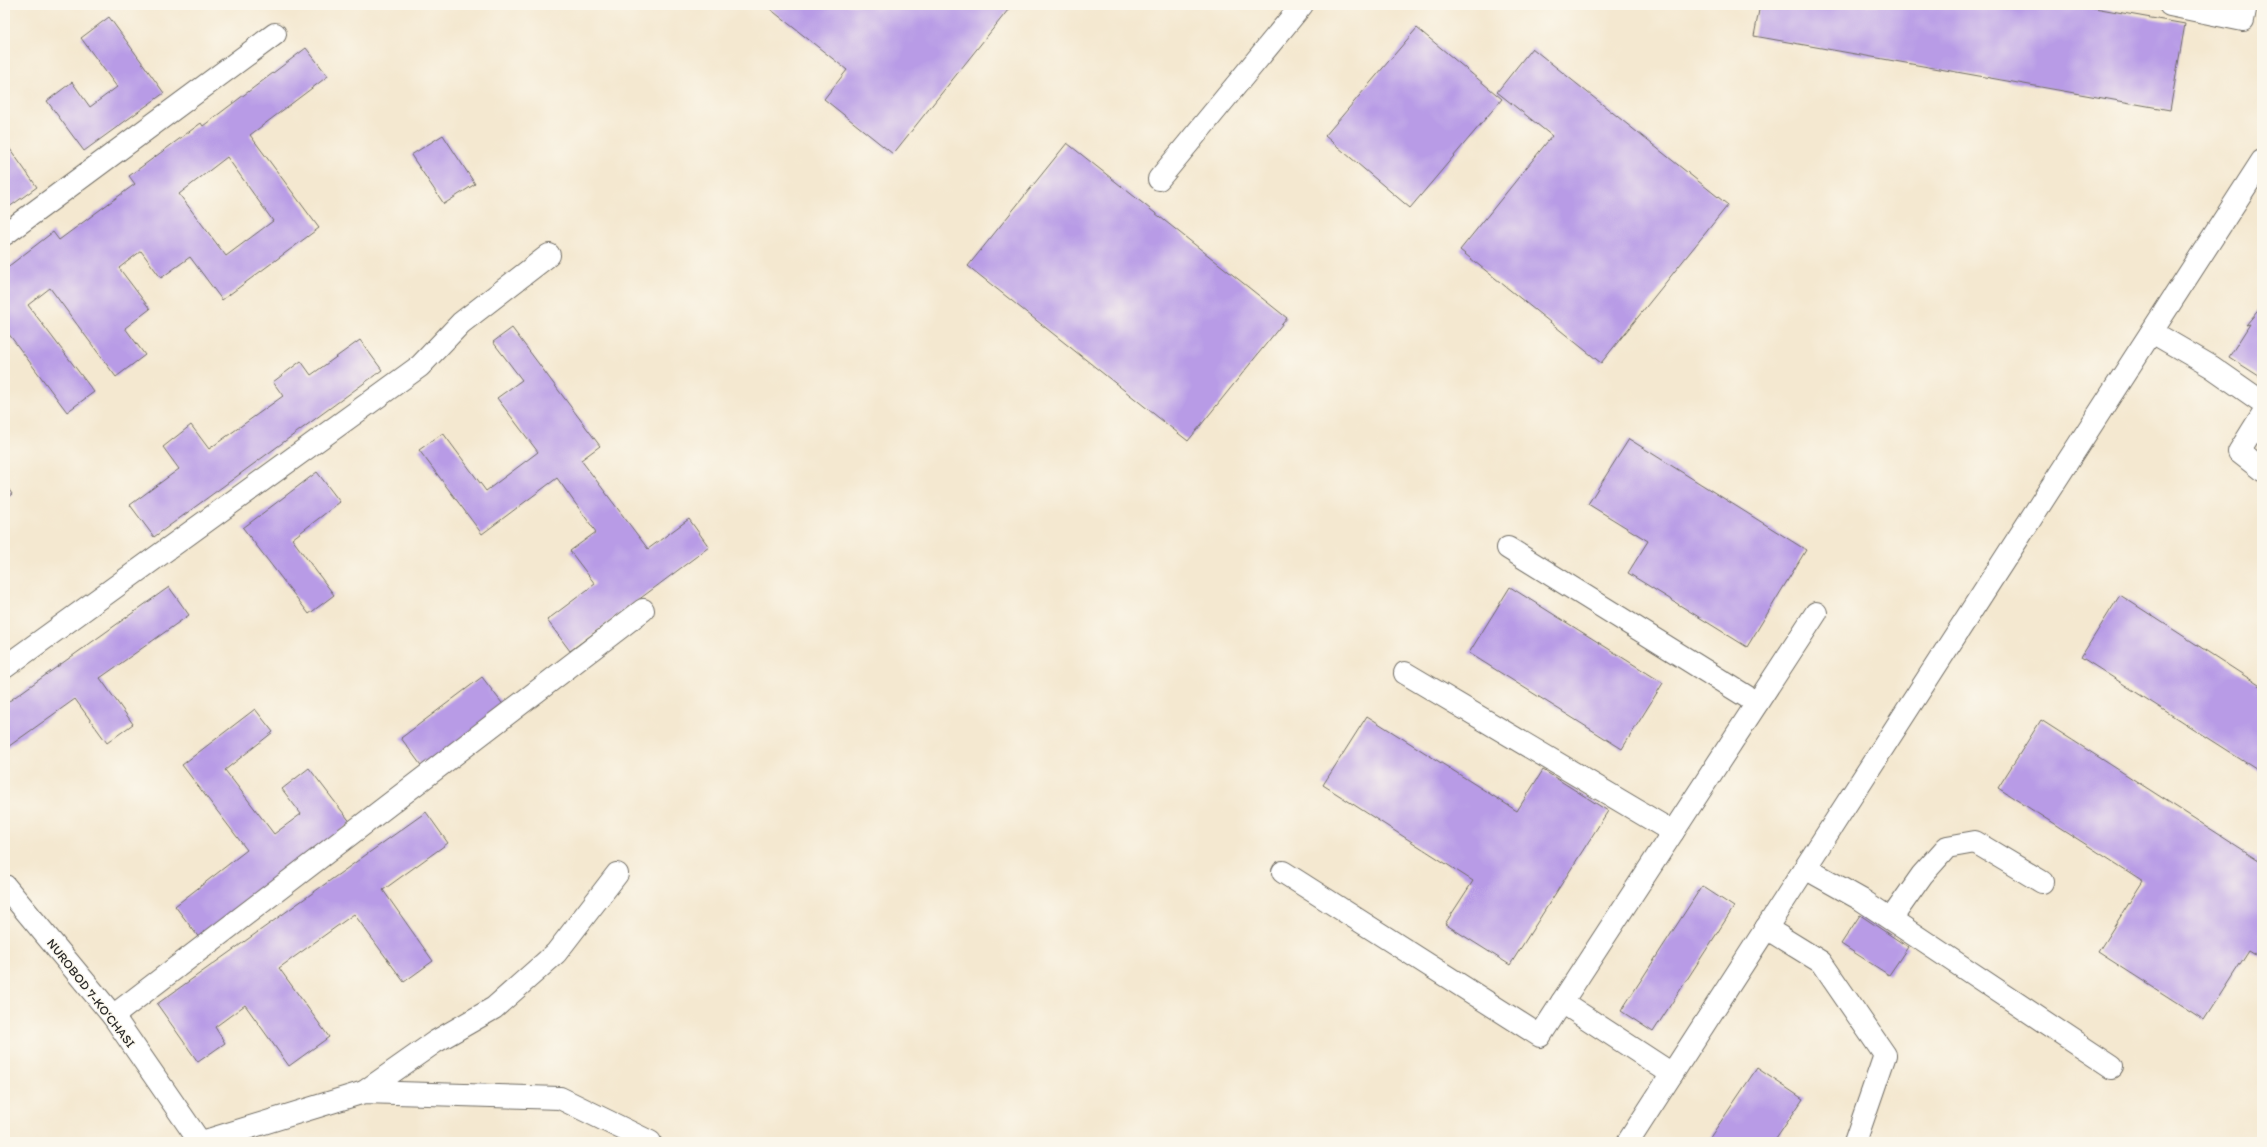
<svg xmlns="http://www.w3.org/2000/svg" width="2267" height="1147" viewBox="0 0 2267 1147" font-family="Itim,sans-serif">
	<rect width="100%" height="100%" fill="#fbf7ec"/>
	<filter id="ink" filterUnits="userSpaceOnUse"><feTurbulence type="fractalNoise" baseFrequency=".025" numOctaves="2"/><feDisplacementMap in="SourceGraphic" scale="8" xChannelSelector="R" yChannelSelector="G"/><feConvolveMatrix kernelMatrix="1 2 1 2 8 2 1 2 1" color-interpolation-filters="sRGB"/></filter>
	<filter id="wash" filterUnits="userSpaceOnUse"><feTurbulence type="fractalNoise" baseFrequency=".012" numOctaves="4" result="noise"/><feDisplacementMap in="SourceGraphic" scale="16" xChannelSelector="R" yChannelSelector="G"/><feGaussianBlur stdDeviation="0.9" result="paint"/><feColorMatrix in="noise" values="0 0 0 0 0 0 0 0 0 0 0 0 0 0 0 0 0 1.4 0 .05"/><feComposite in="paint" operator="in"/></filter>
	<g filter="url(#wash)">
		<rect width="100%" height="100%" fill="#f4e8d0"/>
		<g id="blocks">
			<!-- building -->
			<g fill="#b89be6" fill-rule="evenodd">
				<path d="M765,5H1012L893,154L824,99L847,70Z"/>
				<path d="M1760,5H2078L2185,24L2170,110L1754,36Z"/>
				<path d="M109,17L164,93L84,151L47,101L72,82L90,107L117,87L81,38Z"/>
				<path d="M1417,28L1502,99L1410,208L1325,136Z"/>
				<path d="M306,48L328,76L250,135L319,228L222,300L190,257L161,278L141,251L119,268L150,309L125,328L145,355L116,377L50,288L28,305L94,392L67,412L5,329V269L53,232L59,240L135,184L129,176L201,123L203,126ZM227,157L273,221L226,256L179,194Z"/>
				<path d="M1532,48L1728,205L1601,363L1460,250L1552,136L1497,92Z"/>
				<path d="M443,135L475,184L444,204L411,155Z"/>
				<path d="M5,142L37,187L5,210Z"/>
				<path d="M1067,143L1287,318L1188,441L968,266Z"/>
				<path d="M2262,306V378L2229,357L2250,324L2246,325Z"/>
				<path d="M512,328L600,446L581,460L648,549L689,519L709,547L570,651L547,620L595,584L570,551L596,532L557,478L482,534L419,450L443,433L486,491L538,452L497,398L522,380L493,342Z"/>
				<path d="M360,340L382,370L154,537L130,505L179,469L163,447L191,425L209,449L283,396L273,382L301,361L311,375Z"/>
				<path d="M1629,439L1806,550L1747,647L1628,573L1648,541L1588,504Z"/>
				<path d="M317,472L340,502L292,539L334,595L309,614L243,528Z"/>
				<path d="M5,484L12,494L5,499Z"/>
				<path d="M169,587L189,615L100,678L133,724L107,743L75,699L5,749V704Z"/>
				<path d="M1510,587L1663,683L1622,749L1469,653Z"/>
				<path d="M2120,595L2262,687V773L2081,657Z"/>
				<path d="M482,677L505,707L423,768L401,738Z"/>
				<path d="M255,709L273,732L225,770L274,834L301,814L282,789L309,768L351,823L200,939L175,906L247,850L182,765Z"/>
				<path d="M1367,716L1517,811L1543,770L1608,811L1510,965L1445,924L1473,881L1323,785Z"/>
				<path d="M2041,720L2262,862V958L2249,950L2204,1020L2098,952L2143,881L1998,788Z"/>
				<path d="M426,812L448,843L383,890L433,961L404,982L354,914L279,968L329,1037L289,1066L245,1005L215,1027L225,1043L198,1062L157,1004Z"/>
				<path d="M1702,886L1734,907L1653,1032L1621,1011Z"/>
				<path d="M1860,915L1908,947L1889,975L1841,944Z"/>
				<path d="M1757,1068L1803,1099L1774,1142H1707Z"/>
			</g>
		</g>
	</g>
	<g filter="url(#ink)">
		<use href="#blocks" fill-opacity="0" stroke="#716d65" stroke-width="1"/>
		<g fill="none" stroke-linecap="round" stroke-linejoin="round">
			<!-- minor casing -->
			<g stroke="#716d65" stroke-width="24">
				<g id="minor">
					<path d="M2170,5L2243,20L2246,5"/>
					<path d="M1159,179L1302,5"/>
					<path d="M5,234L275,34"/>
					<path d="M2152,332L2212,367L2262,402"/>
					<path d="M2262,415L2239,452L2262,470"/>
					<path d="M1508,548L1757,703"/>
					<path d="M5,667L420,366L461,323L549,255"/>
					<path d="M1405,673L1673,832"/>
					<path d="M1805,868L1862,900L2112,1067"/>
					<path d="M1283,872L1540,1036L1562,1002"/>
					<path d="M5,886L113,1016L200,1142"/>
					<path d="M1891,919L1922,875L1947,847L1975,842L2042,882"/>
					<path d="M1766,928L1821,962L1885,1055L1855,1142"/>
					<path d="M113,1016L643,610"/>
					<path d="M1672,1074L1562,1002L1816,613"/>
					<path d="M364,1092L435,1042L494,1008L556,953L617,874"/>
					<path d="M202,1142L364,1092L560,1098L650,1142"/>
					<path d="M1628,1142L2262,161"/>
				</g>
			</g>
			<!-- minor -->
			<use href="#minor" stroke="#fff" stroke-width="22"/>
		</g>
	</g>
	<g text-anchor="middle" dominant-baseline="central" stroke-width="3" stroke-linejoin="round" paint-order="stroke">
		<!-- street labels -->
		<g font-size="13" fill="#2b2b2b" stroke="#fbf7ec">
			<text transform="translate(91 993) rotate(52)">NUROBOD 7-KO‘CHASI</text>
		</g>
	</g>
	<!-- margin -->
	<rect width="2267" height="1147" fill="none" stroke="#fbf7ec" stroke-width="20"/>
</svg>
